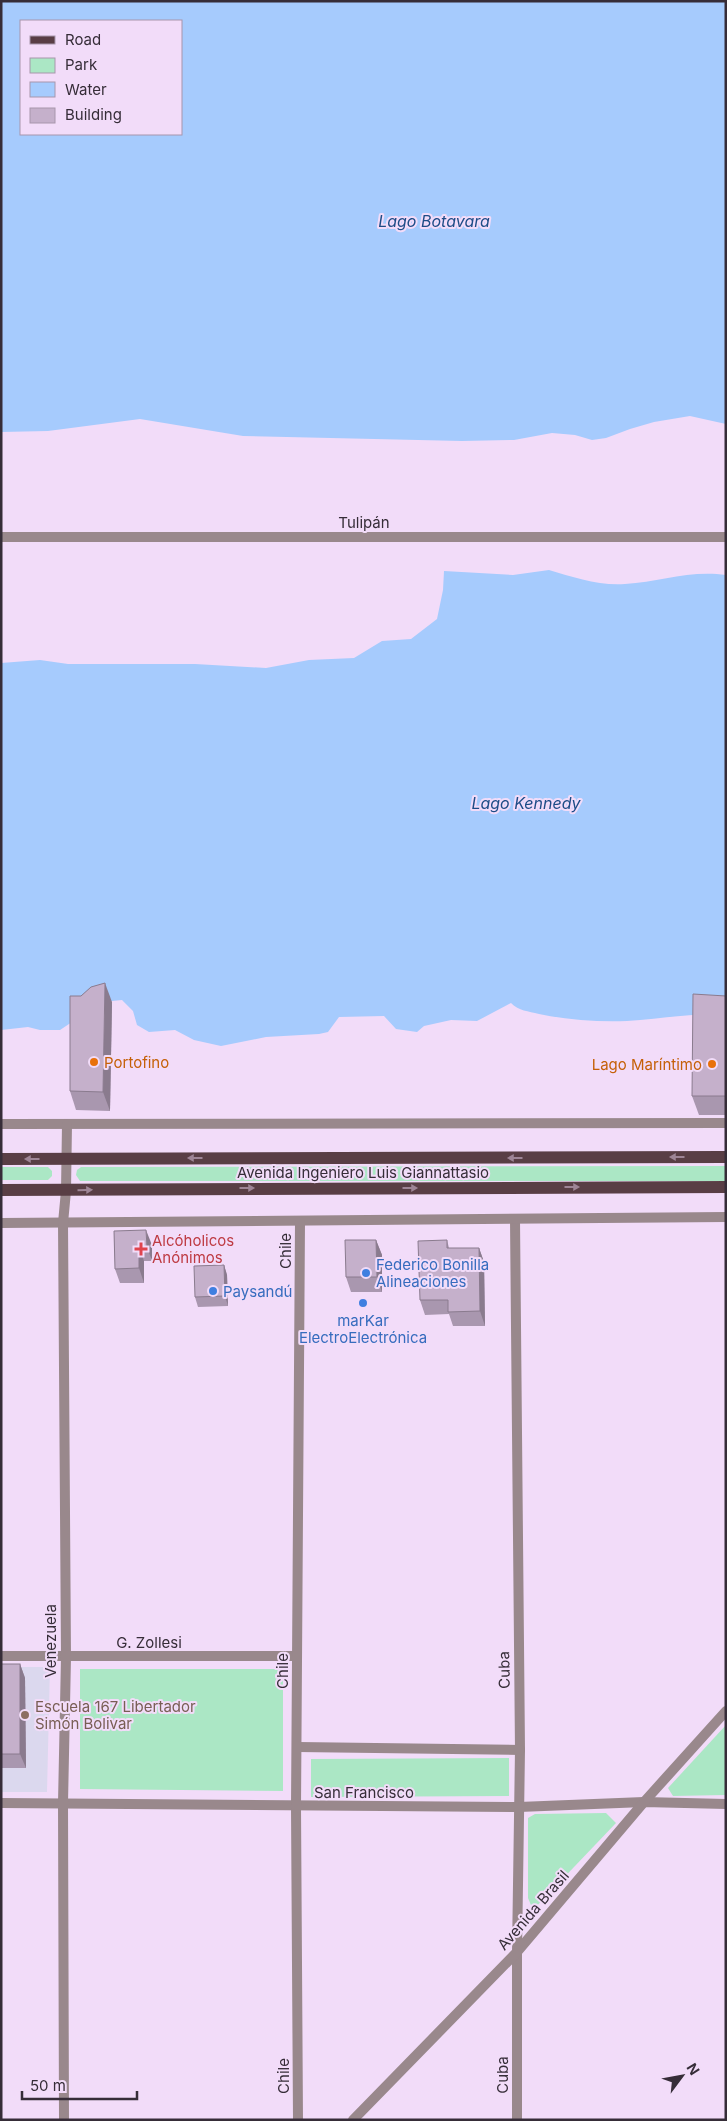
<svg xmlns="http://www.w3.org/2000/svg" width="727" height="2121" viewBox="0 0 727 2121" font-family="Inter,sans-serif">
	<rect width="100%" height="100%" fill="#f2dcf9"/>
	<!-- education -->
	<path fill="#dbd8ee" d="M1,1667H50L47,1792H1Z"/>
	<!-- green -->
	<g fill="#abe7c5">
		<path d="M726,1166V1181H80L76,1175L77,1170L81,1167Z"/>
		<path d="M1,1167H48L52,1171V1176L48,1180H1Z"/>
		<path d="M80,1669H283V1791L80,1789Z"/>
		<path d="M726,1725V1795L673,1796L668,1788Z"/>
		<path d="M509,1758V1796L311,1797V1759Z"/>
		<path d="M606,1813L616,1823L533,1910L528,1898V1818L535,1814Z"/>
	</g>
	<!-- water -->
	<g fill="#a6cbfd" fill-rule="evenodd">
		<path d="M1,1H726V424L690,416L654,422L630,429L606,438L592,440L575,435L552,433L514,440L462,441L243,436L140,419L48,431L1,432ZM21,21H181V134H21Z"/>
		<path d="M549,570C573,577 599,586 625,584C660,582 689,570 726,575V1014C692,1013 660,1019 627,1021C598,1022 567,1020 539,1014C528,1011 519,1011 511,1003L477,1021L451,1020L424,1026L417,1032L396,1029L384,1016L339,1017L328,1032L319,1034L266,1037L221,1046L194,1040L175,1030L149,1032L137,1025L133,1011L122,1000L102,1002L60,1030H40L28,1027L1,1030V663L40,660L68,664H195L266,668L309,660L354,658L382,641L411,639L437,619L443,590L444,571L513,575Z"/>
	</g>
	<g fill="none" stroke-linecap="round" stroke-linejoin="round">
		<!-- street -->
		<g stroke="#99888c" stroke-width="10">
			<path d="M1,537H726"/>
			<path d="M1,1124L726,1123"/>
			<path d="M515,1220L520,1750L517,1952V2120"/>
			<path d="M1,1223L726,1217"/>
			<path d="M1,1656H297"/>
			<path d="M298,1747L520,1750"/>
			<path d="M1,1803L519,1807L644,1802L726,1804"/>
			<path d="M64,2120L63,1803L66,1657L63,1223L66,1191L67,1124"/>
			<path d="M298,2120L296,1807L300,1222"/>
			<path d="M353,2120L517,1952L644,1802L726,1711"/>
		</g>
		<!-- primary -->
		<g stroke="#593e45" stroke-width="12">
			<path d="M1,1159L726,1157"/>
			<path d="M1,1190L726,1187"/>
		</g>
	</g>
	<!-- wall -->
	<g fill="#a997af">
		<path d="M726,996V1115H699L692,1096Z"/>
		<path d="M112,1002L110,1111L76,1110L70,1091Z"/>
		<path d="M114,1231L152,1245V1261H144V1283H120L115,1269Z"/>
		<path d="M376,1240L382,1255V1292H351L346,1277Z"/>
		<path d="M447,1240L449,1248H479L484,1262L485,1326H453L449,1314L425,1315L420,1300Z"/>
		<path d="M224,1265L227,1275L228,1306L198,1307L195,1297Z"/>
		<path d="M1,1664H20L25,1678L26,1768H1Z"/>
	</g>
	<!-- shaded-wall -->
	<g fill="#8a7b8e">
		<path d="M105,983L112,1002L110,1111L103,1092Z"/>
		<path d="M146,1230L152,1245V1261L147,1247Z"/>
		<path d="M376,1240L382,1255V1292L377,1277Z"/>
		<path d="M139,1247L144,1261V1283L139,1268Z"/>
		<path d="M479,1248L484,1262L485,1326L480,1311Z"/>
		<path d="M224,1265L227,1275L228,1306L225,1296Z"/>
		<path d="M20,1664L25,1678L26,1768L20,1754Z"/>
	</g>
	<!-- building -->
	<g fill="#c5b0cb" stroke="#8a7b8e">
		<path d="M105,983L103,1092L70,1091V996H81L91,987Z"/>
		<path d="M693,994L726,996V1096H692Z"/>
		<path d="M146,1230L147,1247H139V1268L115,1269L114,1231Z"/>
		<path d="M345,1240H376L377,1277H346Z"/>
		<path d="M447,1240V1248H479L480,1311L448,1312V1300H420L418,1241Z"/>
		<path d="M224,1265L225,1296L195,1297L194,1266Z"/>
		<rect x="1" y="1664" width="19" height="90"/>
	</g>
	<!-- one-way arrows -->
	<defs><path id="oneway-solid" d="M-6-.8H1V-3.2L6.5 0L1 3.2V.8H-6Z" transform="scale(1.25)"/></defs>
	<g fill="#9e8596">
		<use href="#oneway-solid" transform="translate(677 1157) rotate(180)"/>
		<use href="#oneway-solid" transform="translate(195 1158) rotate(180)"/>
		<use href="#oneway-solid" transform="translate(515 1158) rotate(180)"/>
		<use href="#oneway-solid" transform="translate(32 1159) rotate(180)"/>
		<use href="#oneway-solid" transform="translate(572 1187)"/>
		<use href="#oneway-solid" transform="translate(247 1188)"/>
		<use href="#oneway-solid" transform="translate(410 1188)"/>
		<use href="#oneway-solid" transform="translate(85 1190) rotate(-2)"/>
	</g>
	<!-- markers -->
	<g fill="#e8710a" stroke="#f2dcf9" stroke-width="2">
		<circle cx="94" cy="1062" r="5"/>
		<circle cx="712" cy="1064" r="5"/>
	</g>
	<path fill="#e0444e" stroke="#f2dcf9" stroke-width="2" d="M138.5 1241.5h5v5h5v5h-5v5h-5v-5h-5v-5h5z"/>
	<g fill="#3f7fe0" stroke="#f2dcf9" stroke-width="2">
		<circle cx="366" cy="1273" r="5"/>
		<circle cx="213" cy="1291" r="5"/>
		<circle cx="363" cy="1303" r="5"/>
	</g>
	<circle fill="#8d6e63" stroke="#f2dcf9" stroke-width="2" cx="25" cy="1715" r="5"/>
	<g text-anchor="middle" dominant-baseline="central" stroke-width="4" stroke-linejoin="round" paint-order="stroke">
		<!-- street labels -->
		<g font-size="15" fill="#362d38" stroke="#f2dcf9">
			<text x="364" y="522">Tulipán</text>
			<text x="363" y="1172">Avenida Ingeniero Luis Giannattasio</text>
			<text transform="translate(285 1251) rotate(-90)">Chile</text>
			<text transform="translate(50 1641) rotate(-90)">Venezuela</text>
			<text x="149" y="1642">G. Zollesi</text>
			<text transform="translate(504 1670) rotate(-91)">Cuba</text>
			<text transform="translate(282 1671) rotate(-90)">Chile</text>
			<text x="364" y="1792">San Francisco</text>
			<text transform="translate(533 1910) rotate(-49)">Avenida Brasil</text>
			<text transform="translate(502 2075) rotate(-90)">Cuba</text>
			<text transform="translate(283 2076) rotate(-90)">Chile</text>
		</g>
		<!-- food labels -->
		<g font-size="15" fill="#c56008" stroke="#f2dcf9" text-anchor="start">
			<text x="104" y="1062">Portofino</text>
			<text x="702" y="1064" text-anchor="end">Lago Maríntimo</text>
		</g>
		<!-- health labels -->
		<g font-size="15" fill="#be3a42" stroke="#f2dcf9" text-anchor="start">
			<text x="152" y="1240">Alcóholicos<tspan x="152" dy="17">Anónimos</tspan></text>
		</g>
		<!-- shop labels -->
		<g font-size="15" fill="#366cbe" stroke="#f2dcf9" text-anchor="start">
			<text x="376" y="1264">Federico Bonilla<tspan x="376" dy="17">Alineaciones</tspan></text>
			<text x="223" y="1291">Paysandú</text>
			<text x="363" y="1320" text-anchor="middle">marKar<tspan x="363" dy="17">ElectroElectrónica</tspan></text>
		</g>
		<!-- education labels -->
		<g font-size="15" fill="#785e54" stroke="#f2dcf9" text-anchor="start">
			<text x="35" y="1706">Escuela 167 Libertador<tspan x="35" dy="17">Simón Bolivar</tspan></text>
		</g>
		<!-- water labels -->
		<g font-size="16" font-style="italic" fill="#1d4c87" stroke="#f2dcf9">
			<text x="434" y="221">Lago Botavara</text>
			<text x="526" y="803">Lago Kennedy</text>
		</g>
	</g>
	<!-- border -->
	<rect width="727" height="2121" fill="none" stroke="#362d38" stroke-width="5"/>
	<!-- legend -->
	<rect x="20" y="20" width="162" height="115" fill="#f2dcf9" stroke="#a796ac"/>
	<rect x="30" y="36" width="25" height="8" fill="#593e45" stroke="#a796ac"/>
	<text x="65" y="45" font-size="15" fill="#362d38">Road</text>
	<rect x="30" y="58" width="25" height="15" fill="#abe7c5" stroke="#a796ac"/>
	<text x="65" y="70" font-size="15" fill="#362d38">Park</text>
	<rect x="30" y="82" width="25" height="15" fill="#a6cbfd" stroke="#a796ac"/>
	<text x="65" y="95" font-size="15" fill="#362d38">Water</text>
	<rect x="30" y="108" width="25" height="15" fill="#c5b0cb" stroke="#a796ac"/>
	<text x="65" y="120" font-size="15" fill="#362d38">Building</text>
	<!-- north arrow -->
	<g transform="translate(682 2076) rotate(58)" stroke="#f2dcf9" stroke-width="4" paint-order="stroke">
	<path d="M0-4L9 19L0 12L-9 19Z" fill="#362d38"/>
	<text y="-8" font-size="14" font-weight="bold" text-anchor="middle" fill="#362d38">N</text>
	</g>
	<!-- scale -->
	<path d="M22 2091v8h115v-8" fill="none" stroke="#362d38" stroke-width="2.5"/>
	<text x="30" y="2091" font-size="15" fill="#362d38" stroke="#f2dcf9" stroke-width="4" paint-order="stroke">50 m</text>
</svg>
